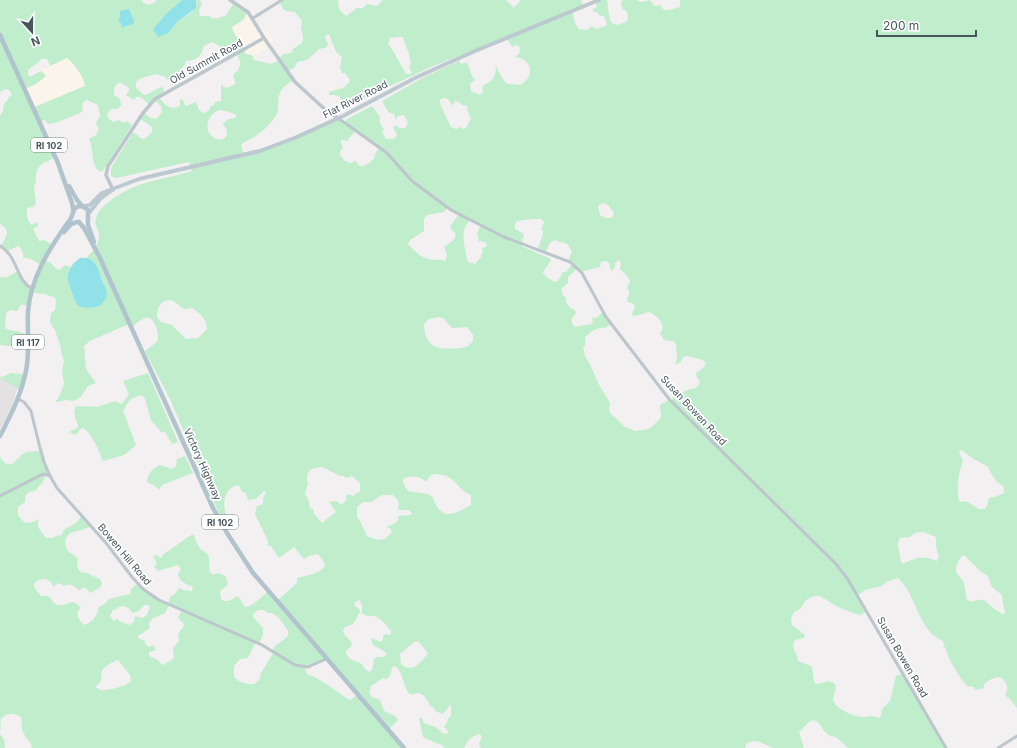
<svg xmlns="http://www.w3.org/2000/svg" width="1017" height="748" viewBox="0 0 1017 748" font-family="Inter,sans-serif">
	<rect width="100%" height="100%" fill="#f2f0f0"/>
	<!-- commercial -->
	<g fill="#fbf4ea">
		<path d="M247,13L259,31L267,30L273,40L271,45L256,55H246L243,49L244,48L233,31L232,27L243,20Z"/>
		<path d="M67,58L73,63L76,69L84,78L85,86L32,108L24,89L36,84L46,75L41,71Z"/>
	</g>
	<!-- education -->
	<path fill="#e3e1e1" d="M0,378L19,383L10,411L0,429Z"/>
	<!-- green -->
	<g fill="#c0edcb" fill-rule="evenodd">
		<path d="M0,0H141C146,6 151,6 157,0H182L167,13L153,29L163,34L168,33L177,22L192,12L197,2L196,0H199L202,3L199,11L200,16H209L214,19L225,16L234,3L247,13L243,20L232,27L233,31L244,48L243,49L246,54L252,55L254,60L258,61L271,64L279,60V58L284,54L291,53L293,49L302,43L303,37L301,28L302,25L301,19L295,12L287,11L283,9L279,0H338L339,9L346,16L357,8H363L367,4L377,6L383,0H506L514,8L521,0H581L583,5L572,10C574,17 574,23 579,29L587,30L592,26L596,29L606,26L607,24L604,16H600L597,12H593V9L597,7L595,1L597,0H607C609,7 607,29 620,24C623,23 626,22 628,20L627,11L622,9L621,2L623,0H636L641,2L650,0L654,6L660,5L664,10H669L680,7V0H1017V708L1009,698L1005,696C1009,689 1008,683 1000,677C993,677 990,680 984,684V688L975,690L974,687L967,686C958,676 946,655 943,641C918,631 917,595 898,578L888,581L882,586L865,590L858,595L867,611L860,615L853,613L836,606L820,596H814L806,600L800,609L794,612L791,619L792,625L805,635L804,638L795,640C790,649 797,651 798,661L811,666C814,672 812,678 815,683L818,684L829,681L835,684C838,691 831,696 834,702C837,709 853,716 861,717C870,717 869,714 879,718L881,716L882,709L890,701L896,676L903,673L946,748H848L836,737L830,736L824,731L819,723L813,720L808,723L799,732L804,748C795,748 783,748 774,748C764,745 758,738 747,743L745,748H481L479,744L482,736L479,734C470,737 468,740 464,748H444L443,745L438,744L423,737L419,718H422L424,723C428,725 434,726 437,728C442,732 442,735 449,733L444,726L447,723L448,719L451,715V704L443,714L435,711L434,708L430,706C429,701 423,693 418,693C415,693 412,696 409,693C403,687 403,669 394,666L392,668L390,676L386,679L383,678L371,686L369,693L372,697L380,700L384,711L395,716L398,720L388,730L403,748H32C32,742 26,739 24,734C21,729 22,722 21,717C13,712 9,713 1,718L0,734L4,739L5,748H0V455L1,459L6,464H12L20,457L21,454H24L26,452L40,451L50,475H46L42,483L35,491L29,492L25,496V502L18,507V515L24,522L30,523L40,519L38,521V527L46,538H52L59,535L60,536L65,529L76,523L82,516L90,526C83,533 67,528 65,542C65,544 66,549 68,551C71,554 75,555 78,559L77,566L80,572C90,572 91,576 100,579L102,583L100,588L90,593L86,588H83L79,590C74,586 71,583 64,586L61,584L58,583L53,587L52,583L46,579L38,580L34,584L35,589L41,596H47L51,598C56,611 65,603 74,602L81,607C74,614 78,619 84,625C92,623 99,615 98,607L105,604L109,599L130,594L131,589L137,584L148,593L168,603L171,596L175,594L179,588L184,590L192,591L193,589L191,585L189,586L180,580L178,574L181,569L178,565L158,571L154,567L156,565V561L153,557L156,555L161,558C163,552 167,553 171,549C179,544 185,538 194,534C194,539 198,544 200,549C214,556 207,560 210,572L213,575C218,572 221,574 226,577L228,585L220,591L221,599C227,604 232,599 238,596L245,607C254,606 260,598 267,592L277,601L297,583V578C307,575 318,575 325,566L324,562L318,554L309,556L304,559L294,547L279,558L271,546H268V541L255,514L257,506L263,504V498L266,492L264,491L256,499L248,500L246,493L242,492L240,487L238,485C224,488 222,504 226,515L221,518L170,399L145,351L158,341C158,331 157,325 150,318H144L131,327L116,287L129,324L90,341L84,346L86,369L96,383L88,386C84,392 81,399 73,401C71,401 69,400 67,400C63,400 60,402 56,402V401L59,397L64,384L62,370L64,361L61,352V348L55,330L50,322L51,313L55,310L56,300L54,297L49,296L46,294H41L32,292L28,305H21L17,311L10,310L6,313L5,328L9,330L21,332L28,336V348L0,345V277C7,279 12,274 18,271L22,279L30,288L41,265C35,262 30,257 23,258C24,253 22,249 18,246L8,251L1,246C6,236 12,231 0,224V116L3,111L4,104L12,94L9,90L6,89L0,92ZM329,34L336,52L342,57L340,67L342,73H345L350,80L349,83L343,88L329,92V95H334L339,96L345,107L431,67L506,37L512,47L516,45L519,46L520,49L519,54L515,57C526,58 534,67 528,78C527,80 523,83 521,85L507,84L502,78L496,66C496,76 493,81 484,85L482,88L483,92L480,95L471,91L470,84L475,80L471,74L467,62L461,64L459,61L424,77L382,101L388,112L394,114L396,120L398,116L404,115L408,123L405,128H399L396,125L393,127L397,135L396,137L393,139H386L382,132L384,129C380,125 379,122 380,117L372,106L347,119L345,122L336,118L272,146L243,153L241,145C246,140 252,139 257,135C263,131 271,123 275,117C281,110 276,101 280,93C282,87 289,83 294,80L288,71L295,67L297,62L307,60L319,49L325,48L328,45L325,36ZM399,37H403L409,54L411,63L409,67L412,74H406L392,49L388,44L390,38ZM211,42C220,45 224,49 227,57L236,53C239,58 242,63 239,68C238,72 234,72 233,76L235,81V84L227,88L224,87L221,84V101L215,102V104L210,107V109L207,112L203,113L199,110L196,102L186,106L182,99L180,100V106C169,111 165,105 158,96L164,92L163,87C156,88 151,94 144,95L136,88V82C144,75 147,78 154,74L164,76L169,81L182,75L181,72L186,61C197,60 201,57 204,46ZM42,58L48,60L50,66L67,58C74,64 84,76 85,86L32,108L24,89L36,84L46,76L41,71L30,77L28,74V70L39,62ZM118,83H121L129,88V91L126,95L134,100L136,97H140L149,104L154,100L161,106L162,112L159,116L156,119L151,118L144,113L140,119L152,127V132L146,138L142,139L133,132L111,168V176L116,178L189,162L192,171C161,181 140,179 111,200C104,206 98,210 96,219C94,226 98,228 99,234C100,243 93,252 86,258C100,264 108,289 104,303L77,305C72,293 64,280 70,267L65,265L59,270L56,269L51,263L44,260L51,244L44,240L39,241L33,229L38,226L37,222L31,225L27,218V208L33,207L36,204L34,187C37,182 35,179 36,174C38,163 46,162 54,158L39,122L45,120L48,124C53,125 75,115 82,112L83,102L87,100L98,105L100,116L96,123L99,129L96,135L89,139C95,150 89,168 102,172L132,125L127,121L124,123L119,120L113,122L108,118L107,114L111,109H118L121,105L120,99L114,95V88ZM443,98L448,99L455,109L453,105L455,101L459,102L462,105L468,106L467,110L471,118L466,128L463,129L460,127L456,129L451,127L440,104V100ZM219,110C224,110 233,113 237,115L235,118C230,118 225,120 223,125L226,128L227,135C217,151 193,123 219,110ZM355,132L379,148L375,154L374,159C369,163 365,167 359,166L356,161L350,163L345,161L340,155V151L343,148L341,143V140L348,141L349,138ZM604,203L609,206L614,213L612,218H606L600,215L598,207L599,205ZM447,208L458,215L450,227C451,229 453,231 455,233C458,239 448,244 444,247L447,255L445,262L443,260C425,260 421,258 408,244L410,240L424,231V219L427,215L444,212ZM534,219H541L544,222L541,230L543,231V235L538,248L546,252C548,248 549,242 553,241C556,239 557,241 560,242C567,243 568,244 572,251L568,261L572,264L566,272H563L558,281L555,282L546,277L543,273C544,268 550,265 551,259L521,246L524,234L515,229V224L517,221ZM469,221L480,226L477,234L479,242L481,241L485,242L487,245L486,247L482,248L483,252L481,255L482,256L475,264L468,262C466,256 462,236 464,230C465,227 467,224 469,221ZM618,260L620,261L621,264L620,269L628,277L630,282L627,288L629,292V296L627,297L628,302L632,303L635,306L632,314L633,316H635L649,312C658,316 667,325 660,333L664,340L673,341L676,344L677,359L675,364L680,363L683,357L687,356L703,360L706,363L703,368L696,373L697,378L700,381C699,384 699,385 697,387C696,388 692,389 691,389C684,391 676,395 671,400L670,399L660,405V407L661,416L659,420L649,429L635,431L625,427L618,420L611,414L609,410L610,403L598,383L590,364L585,356L583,347L585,346V337C590,333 597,326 605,328L611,324L603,312L596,318L592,317L593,322L591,324L574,327L571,320L576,313L575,310C570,309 565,304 566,298L563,295L561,289L568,283V277L577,269L581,272L600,267L601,262L607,261L609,263L611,271L615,268V264ZM172,300L184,309L193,308C200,315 207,318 207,329L198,338L186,339L172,325L161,322L157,317C157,309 158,306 164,301ZM438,317L443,318L452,328L467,327L473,335V341C471,343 470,345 468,346C462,349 440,350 434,346C427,342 424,332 424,324L429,319ZM962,450L972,458L987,466L996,481L1004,487V493L995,497L989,498L987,506L985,509H979L966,501L961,502L959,501C956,487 958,475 963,461L959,453L960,451ZM322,467L340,476H344L346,478L352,476L360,483V492L357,493L353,496L349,494L346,496V500L341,505L337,501L329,502L336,512L322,523L314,514L313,509L310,508L309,501L305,494L308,483L307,480C307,469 312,468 322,467ZM435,474C458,475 454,488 471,495V505C459,511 445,522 436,505C434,502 434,497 430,495C425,492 414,493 408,491L403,483V479C412,475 419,476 426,482L430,476ZM382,495H393L399,502L398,510H409L412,513L411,515L398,516V520L394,524L386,527L390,528L392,532L385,539L378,540L367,536L360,521L357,518V507L363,502H371ZM917,532H924L936,537V547L939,557L937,561C921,555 917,557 903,564L901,562C901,553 895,546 900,538L909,537ZM964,555L981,572L988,576L992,587L1002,595L1003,604L1005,612L1004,614H1002C999,611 995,610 992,607C988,604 987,600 982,600C975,599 975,604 967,600C965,594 966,589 964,584C962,574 952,577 958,562C960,558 961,557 964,555ZM359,600L362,605V613L367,616C379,614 383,622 391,631V634L389,635L386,634L383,636V639L381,642L371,638L373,645L382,650L387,654L384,657H377L374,659L372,670L369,672L365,669L362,664C355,660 346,661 346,650L350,648L352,644C350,639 344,636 343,631L345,627L353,624L360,612V610L354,605L355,602ZM144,605H148L150,607L147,615L142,618L135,616L134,622L130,625L119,621L117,618L114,621L110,616L113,610L117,609L119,607C124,605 130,608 132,613L139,611ZM169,605L182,611L178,618L183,623L184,626L178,634L179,641L173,648L174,657L173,659L163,665L156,659L149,656V652L156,650L153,645L149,647L145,644V641L138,638V636L150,628L149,623L153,618L165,613ZM258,610H264L267,613C277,611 283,624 288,631V635C283,643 277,641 272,651L273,653L272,655L261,673L259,680L254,684C245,684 240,683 234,677V666L240,659L248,658L255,643L259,644L263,635V628L253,617V614ZM415,641L419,642L428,653C421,662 413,674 401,664L400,654ZM118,660L130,675L131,681C128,686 107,691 101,690C99,689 97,688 95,687L101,681L102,670L109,664ZM326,660L357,695L350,700C347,698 344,697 342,695C331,687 320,679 307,674L305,668Z"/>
		<path d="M11,373L24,374L21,390L0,378V376L2,377Z"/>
		<path d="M148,373L178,442L172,444L165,432H161L151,420L145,399L142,395C130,398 129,400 123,411L136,445L124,455L103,461C100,452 91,432 83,428L79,430L78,433L74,435L71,433L70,431L76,429L78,426L74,413L76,406L97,407L115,401L122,404L129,394L123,381Z"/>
		<path d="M185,456L193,473L162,485L159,490L154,485L147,482C148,473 152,469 160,465L172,469L176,466L177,459Z"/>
	</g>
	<!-- water -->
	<g fill="#90e2e8">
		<path d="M182,0H196V8L177,22L168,33L158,37L153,29L167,13Z"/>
		<path d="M129,9L134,21L133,24L121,28L122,24L118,21L120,18V11Z"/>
		<path d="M80,258C96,256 99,270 103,283C105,286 107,291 107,294C105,309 88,310 77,305C70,286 59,273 80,258Z"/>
	</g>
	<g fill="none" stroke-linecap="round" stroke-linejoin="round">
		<!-- minor -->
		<g stroke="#bcc6cc" stroke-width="3">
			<path d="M253,18L282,0"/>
			<path d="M338,118L387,153L412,181L451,210L504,237L570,262L582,273L606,317L669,399L836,564L847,578L946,748"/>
			<path d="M0,246C18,256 15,279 32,289"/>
			<path d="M18,399L24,402L31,411L39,444L44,462L50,476L57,488L106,543L132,577L143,589L159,600L262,645L295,665L308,667L326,659"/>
			<path d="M0,496L41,475L44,474L50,476"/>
			<path d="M998,748L1017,736"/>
		</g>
		<!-- tertiary -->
		<g stroke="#bcc6cc" stroke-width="3.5">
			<path d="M230,0L248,12L264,38L295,82L329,113L338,118"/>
			<path d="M113,190L106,175L108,166L143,113L155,99L264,38"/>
		</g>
		<!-- secondary -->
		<g stroke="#bcc9d0" stroke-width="4">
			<path d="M84,206L90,205L102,193L139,179L260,151L297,137L343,116L417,77L475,51L599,0"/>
			<path d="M89,213L100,199L112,190"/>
		</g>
		<!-- primary -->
		<g stroke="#b1c3cd" stroke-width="4.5">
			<path d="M0,35L58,163L72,203L73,209"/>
			<path d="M69,186L77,200L82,206"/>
			<path d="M79,222L84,228L99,256L213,508L227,533L253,573L404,748"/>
			<path d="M64,232L71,224L77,222"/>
			<path d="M0,436C11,415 21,395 26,371C30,351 27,331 28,311C31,278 48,251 66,225C68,223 70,220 71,218C74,211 73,206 82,206L88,210V225L94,242"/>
		</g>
	</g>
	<g text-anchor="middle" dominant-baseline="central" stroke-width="3.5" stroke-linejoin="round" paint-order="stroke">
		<!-- shield labels -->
		<g fill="#fff" stroke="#7f898d" stroke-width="1">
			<rect x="31" y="138" width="36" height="14" rx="3"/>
			<rect x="12" y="335" width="32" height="14" rx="3"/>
			<rect x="202" y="515" width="36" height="14" rx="3"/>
		</g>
		<g font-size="9" font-weight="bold" fill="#48565c">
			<text x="49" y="145">RI 102</text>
			<text x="28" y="342">RI 117</text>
			<text x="220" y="522">RI 102</text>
		</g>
		<!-- street labels -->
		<g font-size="10" fill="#48565c" stroke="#fff">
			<text transform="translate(206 61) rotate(-29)">Old Summit Road</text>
			<text transform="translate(355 99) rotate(-27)">Flat River Road</text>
			<text transform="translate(694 410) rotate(47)">Susan Bowen Road</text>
			<text transform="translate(203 464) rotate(66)">Victory Highway</text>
			<text transform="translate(125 554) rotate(50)">Bowen Hill Road</text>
			<text transform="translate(903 657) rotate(60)">Susan Bowen Road</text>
		</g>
	</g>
	<!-- north arrow -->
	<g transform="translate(32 32) rotate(159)" stroke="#ffffff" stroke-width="3" paint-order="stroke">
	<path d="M0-3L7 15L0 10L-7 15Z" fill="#48565c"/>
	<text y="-6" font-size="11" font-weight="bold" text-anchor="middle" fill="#48565c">N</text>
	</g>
	<!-- scale -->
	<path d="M877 30v6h99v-6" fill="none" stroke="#48565c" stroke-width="2"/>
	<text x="883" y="30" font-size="12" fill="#48565c" stroke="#ffffff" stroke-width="3" paint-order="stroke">200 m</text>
</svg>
